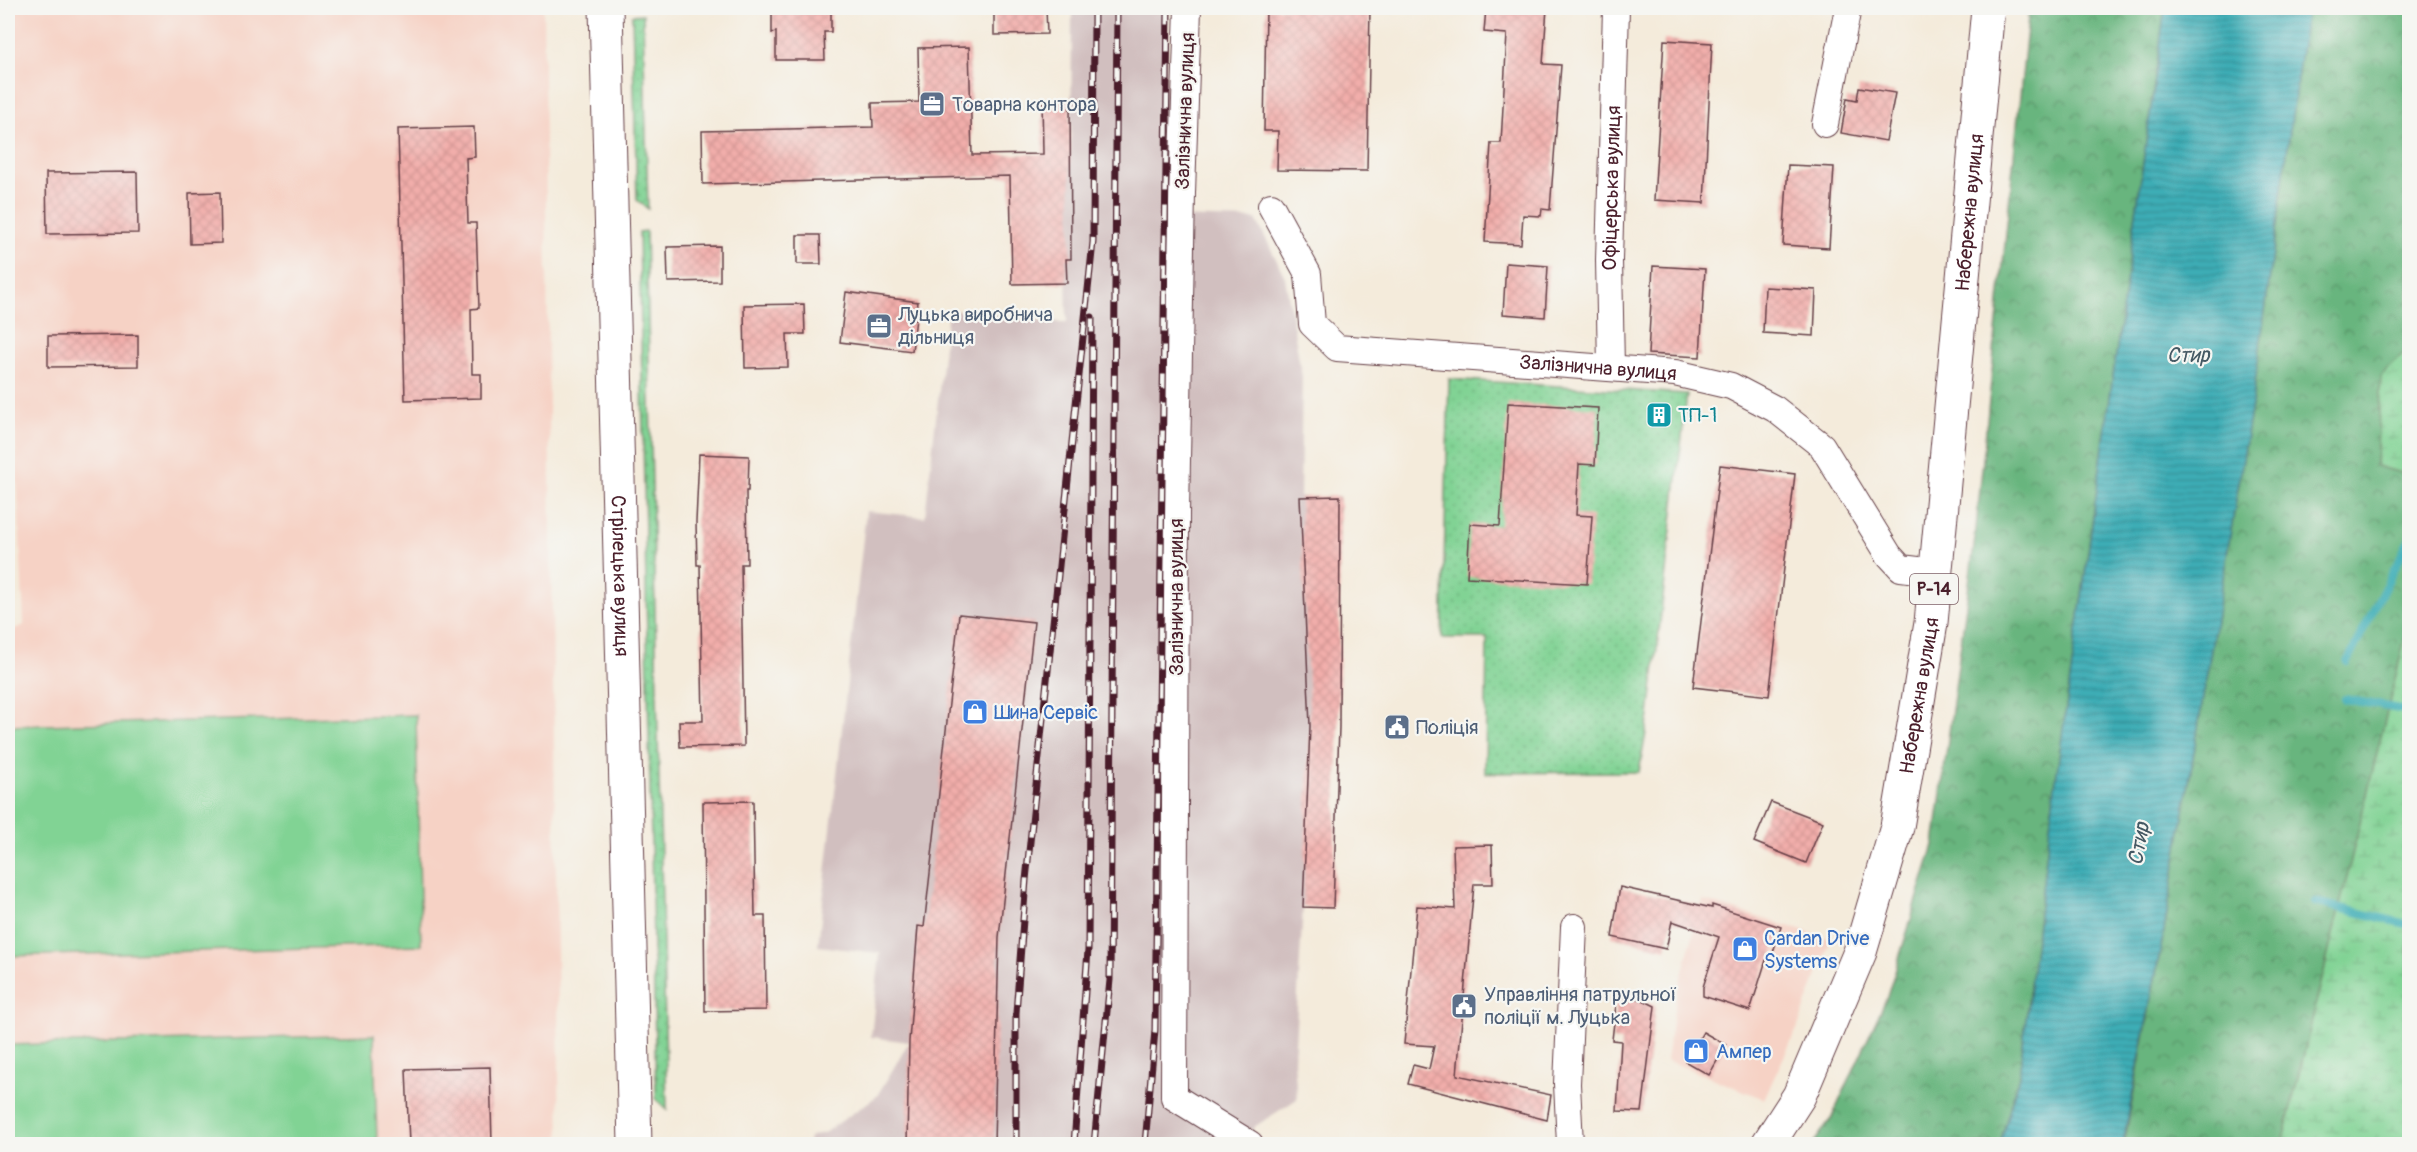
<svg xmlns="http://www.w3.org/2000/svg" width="2417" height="1152" viewBox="0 0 2417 1152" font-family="Pangolin,sans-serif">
	<defs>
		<pattern id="grass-dots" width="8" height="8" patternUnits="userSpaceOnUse" patternTransform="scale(1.5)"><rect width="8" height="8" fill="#81d394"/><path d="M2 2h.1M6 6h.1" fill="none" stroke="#71b580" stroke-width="1.8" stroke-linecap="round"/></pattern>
		<pattern id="forest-crowns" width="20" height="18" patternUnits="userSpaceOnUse" patternTransform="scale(1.5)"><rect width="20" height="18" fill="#68b57e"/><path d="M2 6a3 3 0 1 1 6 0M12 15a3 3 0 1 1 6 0" fill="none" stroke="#589367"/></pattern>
		<pattern id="wetland-marsh" width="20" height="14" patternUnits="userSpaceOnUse" patternTransform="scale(1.5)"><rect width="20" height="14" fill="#81d394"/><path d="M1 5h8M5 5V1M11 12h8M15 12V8" fill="none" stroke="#71b580"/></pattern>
		<pattern id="water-rules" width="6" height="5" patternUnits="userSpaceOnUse" patternTransform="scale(1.5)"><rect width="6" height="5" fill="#3cadb6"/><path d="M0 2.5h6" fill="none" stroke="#348c94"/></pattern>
		<pattern id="building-cross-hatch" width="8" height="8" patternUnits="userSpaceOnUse" patternTransform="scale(1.5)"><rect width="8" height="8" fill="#f2aeab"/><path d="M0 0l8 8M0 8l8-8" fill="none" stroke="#d19593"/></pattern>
	</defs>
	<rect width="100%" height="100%" fill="#f6f6f2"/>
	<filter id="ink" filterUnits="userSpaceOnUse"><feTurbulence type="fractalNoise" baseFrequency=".0167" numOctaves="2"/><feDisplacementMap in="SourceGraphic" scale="12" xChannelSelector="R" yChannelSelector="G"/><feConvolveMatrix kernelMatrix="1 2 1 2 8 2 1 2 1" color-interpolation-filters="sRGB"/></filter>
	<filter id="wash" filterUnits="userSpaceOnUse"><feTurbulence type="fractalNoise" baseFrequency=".008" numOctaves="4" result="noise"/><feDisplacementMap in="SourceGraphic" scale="24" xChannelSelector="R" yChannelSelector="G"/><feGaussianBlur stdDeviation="1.35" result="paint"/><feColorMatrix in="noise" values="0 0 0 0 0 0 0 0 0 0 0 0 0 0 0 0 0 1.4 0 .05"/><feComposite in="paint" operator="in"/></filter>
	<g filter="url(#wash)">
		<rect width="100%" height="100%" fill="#f4ebdb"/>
		<!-- built -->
		<g fill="#f6d2c5">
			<path d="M8,8H543L560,1144H377L374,1035L8,1045V956L421,945L415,715L8,726V632L24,625L8,282Z"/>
			<path d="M1703,900L1831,939L1797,1029L1764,1099L1666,1060L1677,992Z"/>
		</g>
		<!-- industrial -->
		<path fill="#d1bfbf" d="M1072,8H1167L1164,137H1173L1172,217L1256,219L1285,277L1302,377L1300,497L1310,726L1303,907L1294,1060L1297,1099L1254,1127L1247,1144H809V1137L826,1132L877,1096L909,1042L871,1037L880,953L818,946L866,511L925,517L948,310L1067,323L1066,259H1071V232L1064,153H1071Z"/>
		<!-- grass -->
		<g fill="url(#grass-dots)" stroke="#667960" stroke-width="1.5">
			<path d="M643,14V15L648,209L637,200L632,15Z"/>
			<path d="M646,231L667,1110L656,1099L639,232Z"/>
			<path d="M1449,379L1687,394L1649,716L1639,772L1485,773L1487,638H1442Z"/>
		</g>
		<!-- forest -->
		<g fill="url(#forest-crowns)" stroke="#596a54" stroke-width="1.5">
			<path d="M2029,8H2165L2054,793L2019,1076L2000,1144H1813L1832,1117L1887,997L1934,845L1975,538Z"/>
			<path d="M2307,8H2409V348L2381,376L2376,466L2409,475V636L2405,638L2282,1144H2124L2164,931L2252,405Z"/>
		</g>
		<!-- wetland -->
		<g fill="url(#wetland-marsh)" stroke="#667960" stroke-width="1.5">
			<path d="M2409,348V475L2376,466L2381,375Z"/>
			<path d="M2409,636V1144H2282L2405,638Z"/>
		</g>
		<!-- garden -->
		<g fill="#81d394" stroke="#667960" stroke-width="1.5">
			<path d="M416,715L421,945L8,956V726Z"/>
			<path d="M374,1035L377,1144H8V1045Z"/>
		</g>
		<!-- water -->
		<path fill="url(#water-rules)" stroke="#436670" stroke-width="1.5" d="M2165,8H2307L2252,405L2164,931L2123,1144H2000L2019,1076L2054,793Z"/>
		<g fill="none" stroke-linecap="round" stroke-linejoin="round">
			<!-- stream -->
			<g stroke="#3cadb6" stroke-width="8">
				<path d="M2347,662L2410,538"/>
				<path d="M2345,699L2410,711"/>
				<path d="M2315,902L2410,925"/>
			</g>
		</g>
		<g id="blocks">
			<!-- building -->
			<g fill="url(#building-cross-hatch)">
				<path d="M772,8H831V32H824L825,60H776V32L772,33Z"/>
				<path d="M994,8H1046L1047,34L994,35Z"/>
				<path d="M1266,8H1370L1367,171L1277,170L1278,131H1264Z"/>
				<path d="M1486,8H1547L1543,64L1561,65L1550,210L1542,209L1541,216L1523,215L1521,244L1485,242L1491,143H1501L1507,34L1484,32Z"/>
				<path d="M1664,40L1712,43L1704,203L1654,200Z"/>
				<path d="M969,47L972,155L1043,154L1042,99H1070L1071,259H1066L1067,283L1012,284L1010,176L703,184L702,131L873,127L872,103L919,102L918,48Z"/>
				<path d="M1859,87L1895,93L1886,141L1841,133L1847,98L1857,100Z"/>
				<path d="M474,127L475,157L466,158L468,223H476L479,308L471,309L472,374H481V398L405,400L398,129Z"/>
				<path d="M1788,165L1834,167L1829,248L1783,245Z"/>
				<path d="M137,172L138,233L47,234L46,173Z"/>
				<path d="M220,192L221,243L190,244L189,193Z"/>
				<path d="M797,235H820L821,264H797Z"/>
				<path d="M720,246V281L668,282L667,247Z"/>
				<path d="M1506,263L1548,266L1545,317L1503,314Z"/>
				<path d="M1653,266L1705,269L1700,357L1648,354Z"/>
				<path d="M1765,287L1816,290L1814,336L1763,333Z"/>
				<path d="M846,292L918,302L912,351L840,342Z"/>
				<path d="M804,304L805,334H787L788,367L745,368L744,305Z"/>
				<path d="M138,335V366L48,367V336Z"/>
				<path d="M1508,403L1598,408L1595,465L1579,464L1576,515L1592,516L1587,584L1467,577L1470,524L1500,526Z"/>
				<path d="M699,454L749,456L748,491H746L747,564H741L744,746L680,747L679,721H703L700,565H697L696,522Z"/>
				<path d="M1720,465L1795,474L1769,696L1693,687Z"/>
				<path d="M1340,496L1339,727L1333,908L1303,907L1310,726L1300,497Z"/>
				<path d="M959,614L1034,622L999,937L994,1144H907L909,1041L918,926L924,927Z"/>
				<path d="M753,801L755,916H765L766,1010L705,1011L703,802Z"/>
				<path d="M1771,802L1823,822L1806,863L1754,842Z"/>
				<path d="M1492,845L1493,884H1474L1457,1075L1551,1095L1547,1120L1408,1084L1413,1065L1429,1069L1434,1046L1404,1044L1417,906L1455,909L1453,846Z"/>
				<path d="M1620,887L1712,908V905L1781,927L1770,962L1766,960L1750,1011L1703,996V987L1719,937L1672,921L1666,949L1612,937Z"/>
				<path d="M1617,996L1641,999L1655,1006L1642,1112L1617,1111L1621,1041L1612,1040Z"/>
				<path d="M1703,1032L1726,1045L1709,1075L1686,1062Z"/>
				<path d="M490,1067L492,1144H409L406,1069Z"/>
			</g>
		</g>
	</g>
	<g filter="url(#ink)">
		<use href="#blocks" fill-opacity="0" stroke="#643e45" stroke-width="1.5"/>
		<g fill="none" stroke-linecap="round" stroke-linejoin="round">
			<!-- minor casing -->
			<g stroke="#643e45" stroke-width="28">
				<g id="minor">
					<path d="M1188,8L1182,193L1176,513L1174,1097L1250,1144"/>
					<path d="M1825,124L1848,8"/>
					<path id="s1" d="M1271,206L1308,274L1312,324L1337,348L1675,373L1731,386L1775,409L1822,446L1889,555L1901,568L1935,572"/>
					<path id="s2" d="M1611,368L1609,260L1616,8"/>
					<path d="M1570,1144L1567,1084L1574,927"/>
				</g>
			</g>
			<!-- tertiary casing -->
			<g stroke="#643e45" stroke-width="35">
				<g id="tertiary">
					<path id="s3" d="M606,8L635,1144"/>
				</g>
			</g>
			<!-- primary casing -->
			<g stroke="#643e45" stroke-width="35">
				<g id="primary">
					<path id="s4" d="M1768,1144L1799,1096L1860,952L1897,827L1931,623L1988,8"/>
				</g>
			</g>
			<!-- minor -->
			<use href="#minor" stroke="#fff" stroke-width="26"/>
			<!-- tertiary -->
			<use href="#tertiary" stroke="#fff" stroke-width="33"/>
			<!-- primary -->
			<use href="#primary" stroke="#fff" stroke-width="33"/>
			<!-- rail casing -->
			<g stroke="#4a1f2b" stroke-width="7">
				<g id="rail">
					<path d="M1016,1144V1013L1026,880L1093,242L1094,8"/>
					<path d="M1074,1144L1088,950L1092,317"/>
					<path d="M1094,1144L1110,980L1117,8"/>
					<path d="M1145,1144L1155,1030L1168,8"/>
				</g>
			</g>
			<!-- rail -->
			<use href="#rail" stroke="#f6f6f2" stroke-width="4.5" stroke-dasharray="14" stroke-linecap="butt"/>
		</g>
	</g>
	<!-- icons -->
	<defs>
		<g id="office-square" transform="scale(1.35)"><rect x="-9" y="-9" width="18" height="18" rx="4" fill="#5c6f8a" stroke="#f6f6f2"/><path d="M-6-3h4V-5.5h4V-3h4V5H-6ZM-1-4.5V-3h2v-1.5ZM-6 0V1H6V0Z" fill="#fff"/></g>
		<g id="building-square" transform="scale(1.35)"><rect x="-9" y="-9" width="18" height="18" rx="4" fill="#0f9aa8" stroke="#f6f6f2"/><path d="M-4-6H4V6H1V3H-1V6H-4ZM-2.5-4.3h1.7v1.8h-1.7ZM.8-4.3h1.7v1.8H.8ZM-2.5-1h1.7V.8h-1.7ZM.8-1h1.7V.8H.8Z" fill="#fff"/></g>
		<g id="shop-square" transform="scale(1.35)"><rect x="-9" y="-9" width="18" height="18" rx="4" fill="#3f7fe0" stroke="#f6f6f2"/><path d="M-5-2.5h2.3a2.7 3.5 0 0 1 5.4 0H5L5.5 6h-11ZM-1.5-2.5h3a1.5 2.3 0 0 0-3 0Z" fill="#fff"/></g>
		<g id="civic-square" transform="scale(1.35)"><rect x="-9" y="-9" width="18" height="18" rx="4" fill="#5c6f8a" stroke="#f6f6f2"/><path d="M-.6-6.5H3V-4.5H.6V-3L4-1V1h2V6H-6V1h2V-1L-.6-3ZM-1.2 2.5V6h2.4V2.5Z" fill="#fff"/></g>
	</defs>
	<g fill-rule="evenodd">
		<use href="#office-square" x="932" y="104"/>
		<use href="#office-square" x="879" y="326"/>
		<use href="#building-square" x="1659" y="415"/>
		<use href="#shop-square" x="975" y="712"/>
		<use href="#civic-square" x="1397" y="727"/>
		<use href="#shop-square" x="1745" y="949"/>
		<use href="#civic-square" x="1464" y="1006"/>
		<use href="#shop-square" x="1696" y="1051"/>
	</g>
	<g text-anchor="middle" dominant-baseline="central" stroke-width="4.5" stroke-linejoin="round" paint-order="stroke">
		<!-- shield labels -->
		<rect fill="#f6f6f2" stroke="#7e6067" stroke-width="1.5" x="1910" y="574" width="48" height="30" rx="4.5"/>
		<g font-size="18" font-weight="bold" fill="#4a1f2b">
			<text x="1934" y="589">Р-14</text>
		</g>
		<!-- service labels -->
		<g font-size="20" fill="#4e5e75" stroke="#f6f6f2" text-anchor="start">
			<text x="952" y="104">Товарна контора</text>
			<text x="898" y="314">Луцька виробнича<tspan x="898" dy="23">дільниця</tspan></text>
			<text x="1416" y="727">Поліція</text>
			<text x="1484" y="994">Управління патрульної<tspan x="1484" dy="23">поліції м. Луцька</tspan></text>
		</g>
		<!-- street labels -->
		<g font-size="20" fill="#4a1f2b" stroke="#f6f6f2">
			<text transform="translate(1185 111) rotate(-88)">Залізнична вулиця</text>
			<text stroke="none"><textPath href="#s2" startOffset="180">Офіцерська вулиця</textPath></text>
			<text stroke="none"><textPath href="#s4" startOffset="963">Набережна вулиця</textPath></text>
			<text stroke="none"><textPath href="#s1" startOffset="424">Залізнична вулиця</textPath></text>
			<text stroke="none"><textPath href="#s3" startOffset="568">Стрілецька вулиця</textPath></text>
			<text transform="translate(1176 597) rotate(-90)">Залізнична вулиця</text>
			<text stroke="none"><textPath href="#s4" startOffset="477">Набережна вулиця</textPath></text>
		</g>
		<!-- culture labels -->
		<g font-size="20" fill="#0d838f" stroke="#f6f6f2" text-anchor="start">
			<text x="1678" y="415">ТП-1</text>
		</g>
		<!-- shop labels -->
		<g font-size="20" fill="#366cbe" stroke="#f6f6f2" text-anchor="start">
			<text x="994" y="712">Шина Сервіс</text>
			<text x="1764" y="938">Cardan Drive<tspan x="1764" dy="23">Systems</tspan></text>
			<text x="1716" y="1051">Ампер</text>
		</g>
		<!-- water labels -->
		<g font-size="21" font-style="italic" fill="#445863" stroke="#f6f6f2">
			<text x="2188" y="355">Стир</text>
			<text transform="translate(2139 844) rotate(-80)">Стир</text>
		</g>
	</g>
	<!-- margin -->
	<rect width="2417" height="1152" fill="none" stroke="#f6f6f2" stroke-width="30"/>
</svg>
